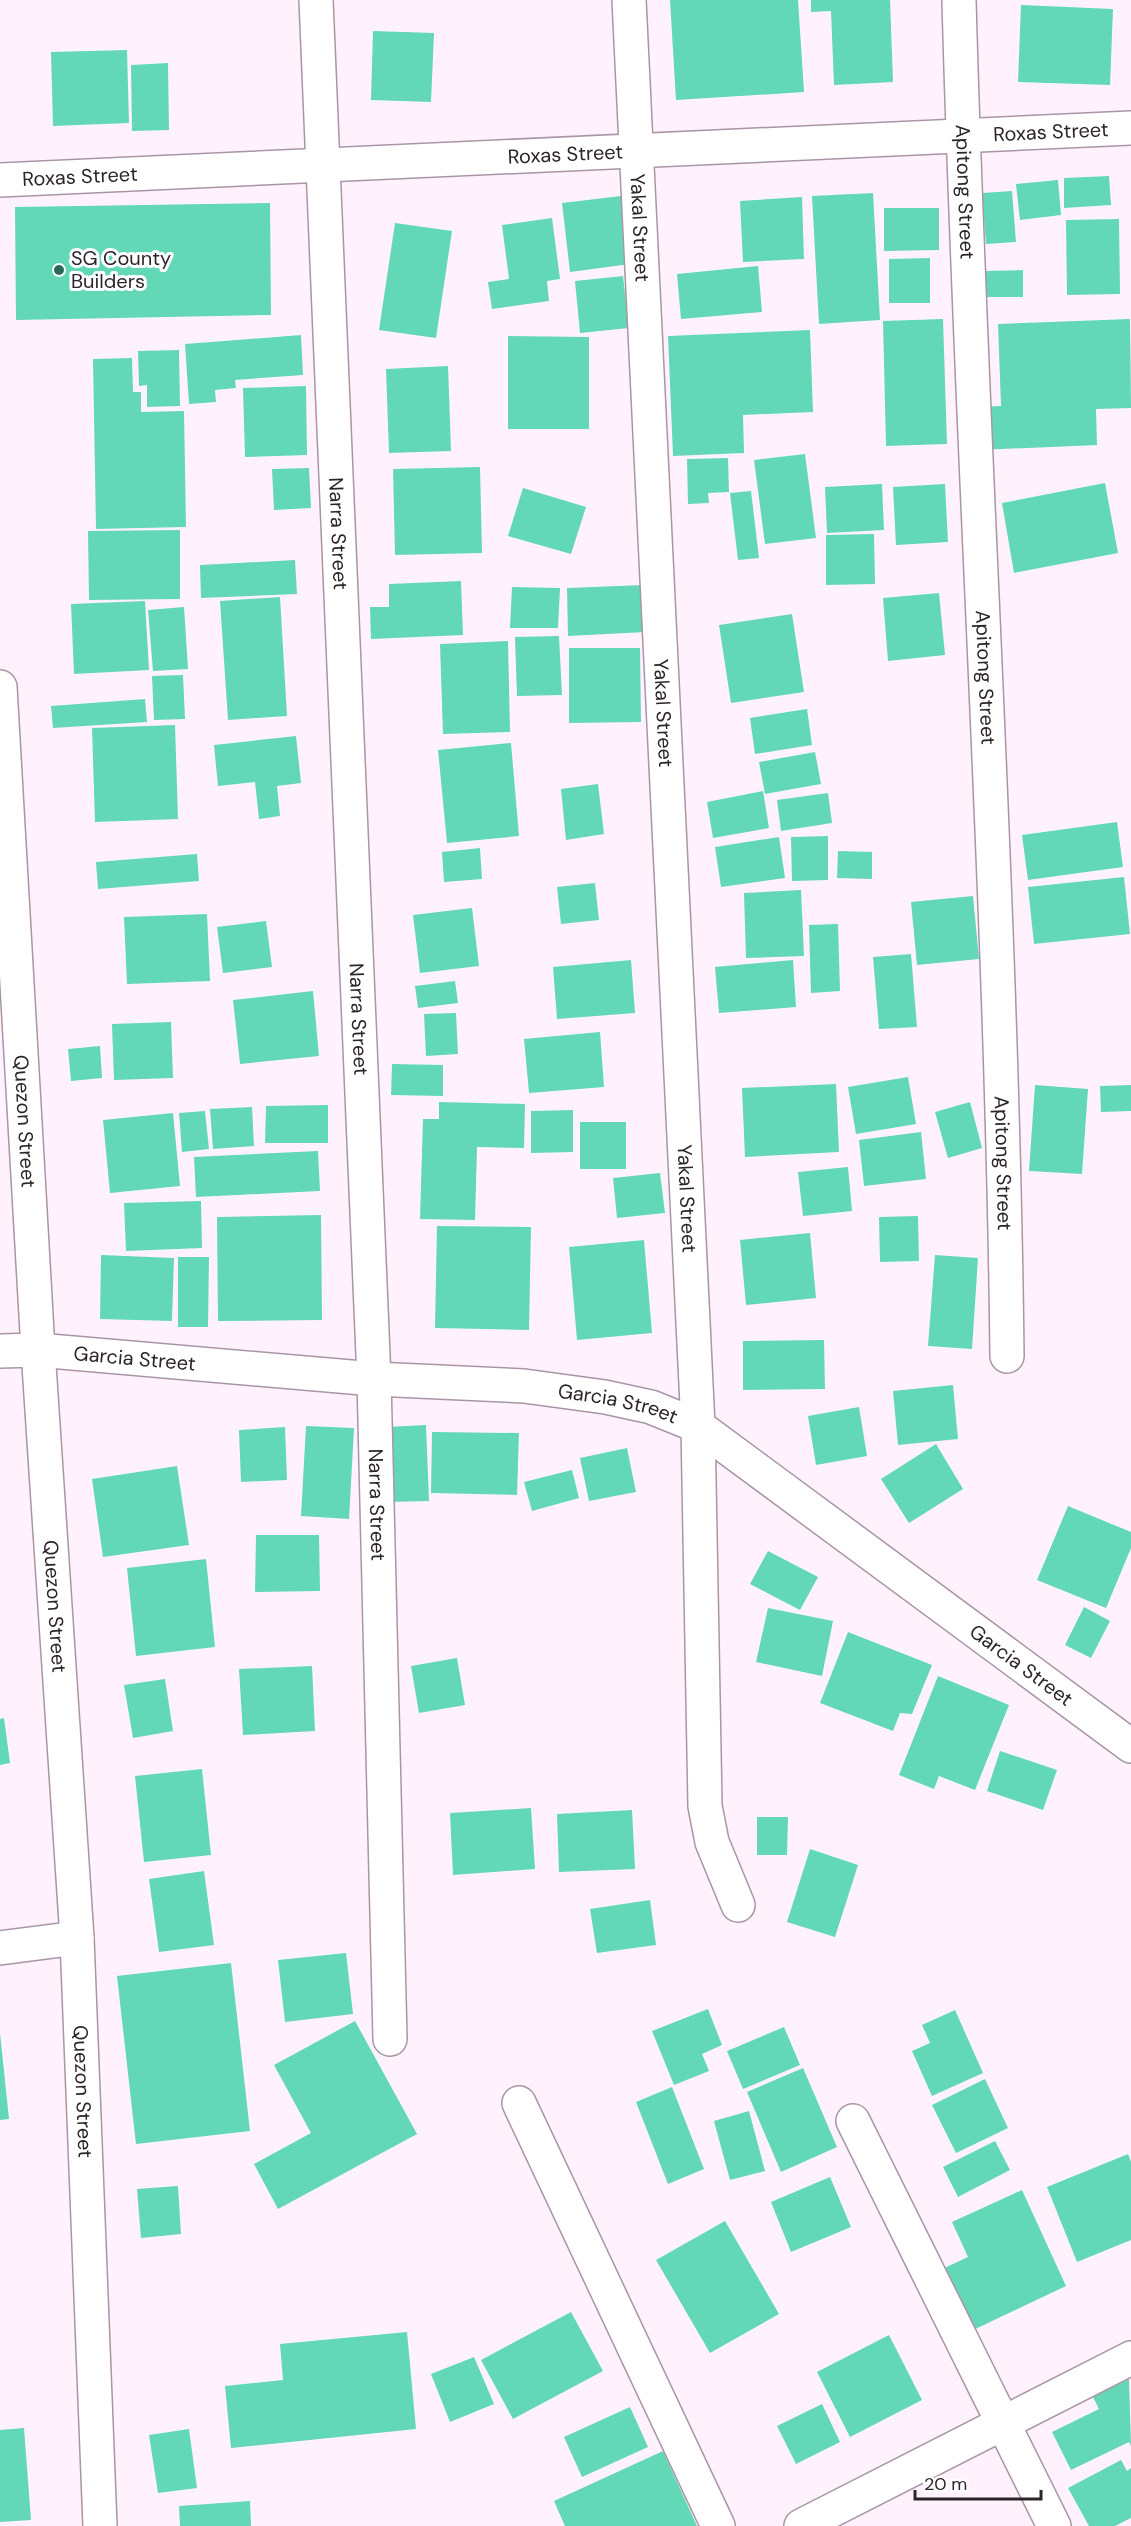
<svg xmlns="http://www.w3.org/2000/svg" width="1131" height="2526" viewBox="0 0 1131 2526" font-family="'DM Sans',sans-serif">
	<rect width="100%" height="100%" fill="#fff2fd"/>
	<!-- building -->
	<g fill="#62d8b7">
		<path d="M670,0H798L804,92L676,100Z"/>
		<path d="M811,0H890L893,82L834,85L831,11L811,12Z"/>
		<path d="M1021,5L1113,9L1110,85L1018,82Z"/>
		<path d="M373,31L434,33L431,102L371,100Z"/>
		<path d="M127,50L129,123L53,126L51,52Z"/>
		<path d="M168,63L169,130L132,131L131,65Z"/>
		<path d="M1109,176L1111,205L1064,208V178Z"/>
		<path d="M1058,180L1061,215L1020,220L1016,184Z"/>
		<path d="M1012,191L1016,242L986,244L982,193Z"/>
		<path d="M873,193L880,320L819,324L812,196Z"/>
		<path d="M621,196L630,264L570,272L562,203Z"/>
		<path d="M802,197L804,259L743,262L740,201Z"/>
		<path d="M270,203L271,315L16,320L15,207Z"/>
		<path d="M884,208H939V250L884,251Z"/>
		<path d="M552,218L560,279L547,281L549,301L492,309L488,282L509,279L502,225Z"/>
		<path d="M1119,219L1120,294L1067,295L1066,220Z"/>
		<path d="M395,223L452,231L436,338L379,330Z"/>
		<path d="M930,258V303H889V259Z"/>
		<path d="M758,266L762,312L681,319L677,274Z"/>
		<path d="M1023,270V297H985V271Z"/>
		<path d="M623,276L629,328L580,333L575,281Z"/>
		<path d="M943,319L947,444L886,446L883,321Z"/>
		<path d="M1130,319L1131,408L1096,409L1097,445L977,450L976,407L1001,406L998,324Z"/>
		<path d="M810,330L813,412L743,415L744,453L673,456L668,336Z"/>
		<path d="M301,335L303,375L235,380L236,388L215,390L216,402L189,404L185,344Z"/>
		<path d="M508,336L589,337V429H508Z"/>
		<path d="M179,350L180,406L147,407V385L139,386L138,351Z"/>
		<path d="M132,358L133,392H141V412L184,411L186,527L96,529L93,359Z"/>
		<path d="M448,366L451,451L389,453L386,369Z"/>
		<path d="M306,386L307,455L245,457L243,388Z"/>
		<path d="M805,454L816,538L765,544L754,460Z"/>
		<path d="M728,458L729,492L708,493L709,503L688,504L687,459Z"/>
		<path d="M480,467L482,553L395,555L393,469Z"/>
		<path d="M309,468L311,508L274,510L272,469Z"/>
		<path d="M1105,483L1118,553L1014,573L1002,503Z"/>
		<path d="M882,484L884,530L827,533L825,487Z"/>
		<path d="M945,484L948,542L896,545L893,487Z"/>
		<path d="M523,488L586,507L571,554L508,536Z"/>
		<path d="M751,491L759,558L738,560L730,493Z"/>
		<path d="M180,530V599L89,600L88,531Z"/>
		<path d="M874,534L875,584L826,585V535Z"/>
		<path d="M295,560L297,594L201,598L200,565Z"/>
		<path d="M461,581L463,635L371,639L370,607H389V584Z"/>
		<path d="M644,585L646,632L568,636L567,588Z"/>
		<path d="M512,587L560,588L558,628H510Z"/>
		<path d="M939,593L945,655L888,661L883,598Z"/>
		<path d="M280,597L287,716L228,720L220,601Z"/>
		<path d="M145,601L149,670L74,674L71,604Z"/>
		<path d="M184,607L188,669L153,671L148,610Z"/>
		<path d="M792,614L804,692L731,703L719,625Z"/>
		<path d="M559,636L562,695L517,696L515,637Z"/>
		<path d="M508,641L510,732L443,734L440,644Z"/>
		<path d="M569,648H640L641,722L569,723Z"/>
		<path d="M183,675L185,719L154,720L152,676Z"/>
		<path d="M145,699L147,722L53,728L51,706Z"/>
		<path d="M807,709L812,745L755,754L750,718Z"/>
		<path d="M175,725L178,819L95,822L92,728Z"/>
		<path d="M296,736L301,783L277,786L280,816L259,819L255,782L218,786L214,745Z"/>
		<path d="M511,743L519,836L447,843L438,750Z"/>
		<path d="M815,752L821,784L765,794L759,762Z"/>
		<path d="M598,784L604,834L566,840L561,789Z"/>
		<path d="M763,791L769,828L713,838L707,802Z"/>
		<path d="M828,793L832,823L781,831L777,800Z"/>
		<path d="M1117,822L1123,867L1028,880L1022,835Z"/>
		<path d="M828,836V880L792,881L791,837Z"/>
		<path d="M779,837L785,878L721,887L715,847Z"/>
		<path d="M480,848L482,879L444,882L442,852Z"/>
		<path d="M838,851L872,852V879L837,878Z"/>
		<path d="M197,854L199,881L98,889L96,862Z"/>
		<path d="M1124,877L1130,934L1034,944L1028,887Z"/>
		<path d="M595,883L599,920L561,924L557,887Z"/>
		<path d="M801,890L804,956L746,958L744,893Z"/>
		<path d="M973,896L979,959L917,965L911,902Z"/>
		<path d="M472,908L479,966L420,973L413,915Z"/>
		<path d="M207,914L210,981L127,984L124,917Z"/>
		<path d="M266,921L272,967L223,973L217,927Z"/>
		<path d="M838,924L840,991L811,993L809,925Z"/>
		<path d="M911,954L917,1027L879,1029L873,957Z"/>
		<path d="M631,960L635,1013L557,1019L553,967Z"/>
		<path d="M793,960L796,1007L719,1013L715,967Z"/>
		<path d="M455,981L458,1003L418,1008L415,986Z"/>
		<path d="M313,991L319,1056L240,1064L233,1000Z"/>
		<path d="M456,1013L458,1054L426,1056L424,1014Z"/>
		<path d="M171,1022L173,1078L114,1080L112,1024Z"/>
		<path d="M600,1032L604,1087L529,1093L524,1039Z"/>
		<path d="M100,1046L102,1078L71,1081L68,1049Z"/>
		<path d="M392,1064L443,1065V1096L391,1095Z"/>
		<path d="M908,1077L916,1124L856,1134L848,1087Z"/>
		<path d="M836,1084L839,1152L745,1157L742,1088Z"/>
		<path d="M1035,1085L1088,1089L1082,1174L1029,1171Z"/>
		<path d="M1131,1085V1111L1101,1112L1100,1086Z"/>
		<path d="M439,1102L525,1104L524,1148L477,1147L475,1220L420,1219L423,1119H439Z"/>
		<path d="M970,1102L982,1148L948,1158L935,1112Z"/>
		<path d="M328,1105V1143H265L266,1106Z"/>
		<path d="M252,1107L254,1146L213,1149L210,1109Z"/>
		<path d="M573,1110V1152L531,1153V1111Z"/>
		<path d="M205,1111L209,1149L182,1152L179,1113Z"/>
		<path d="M173,1113L180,1186L110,1193L103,1120Z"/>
		<rect x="580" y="1122" width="46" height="47"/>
		<path d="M921,1132L926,1179L864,1186L859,1140Z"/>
		<path d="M318,1151L320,1191L196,1197L194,1157Z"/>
		<path d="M848,1167L852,1211L803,1216L798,1172Z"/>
		<path d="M660,1173L665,1213L617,1218L613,1178Z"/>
		<path d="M201,1201L202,1248L126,1251L124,1203Z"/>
		<path d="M321,1215L322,1320L218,1321L217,1217Z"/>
		<path d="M918,1216L919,1261L880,1262L879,1217Z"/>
		<path d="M437,1226L531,1227L529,1330L435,1328Z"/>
		<path d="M810,1233L816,1298L746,1305L740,1240Z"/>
		<path d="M644,1240L652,1333L577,1340L569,1247Z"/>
		<path d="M101,1255L174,1258L172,1321L100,1319Z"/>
		<path d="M935,1255L978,1258L972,1349L928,1346Z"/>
		<path d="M178,1257H209L208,1327H178Z"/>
		<path d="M824,1340L825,1389L743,1390V1341Z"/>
		<path d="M953,1385L958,1439L898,1445L893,1391Z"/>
		<path d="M859,1407L867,1456L816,1465L808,1416Z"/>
		<path d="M426,1425L429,1501L388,1502L386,1427Z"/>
		<path d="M306,1426L354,1428L349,1519L301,1516Z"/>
		<path d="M285,1427L287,1480L241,1482L239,1430Z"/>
		<path d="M432,1432L519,1433L517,1495L431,1493Z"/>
		<path d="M936,1444L963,1489L909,1523L881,1479Z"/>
		<path d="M627,1448L636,1492L589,1501L580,1458Z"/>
		<path d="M177,1466L189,1545L103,1557L92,1479Z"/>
		<path d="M572,1470L579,1498L532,1511L524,1482Z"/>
		<path d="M1068,1506L1131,1532V1548L1106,1608L1037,1580Z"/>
		<path d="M256,1535H319L320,1591L255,1592Z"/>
		<path d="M768,1551L818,1577L800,1610L750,1584Z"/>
		<path d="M206,1559L215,1647L136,1656L127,1568Z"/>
		<path d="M1084,1607L1110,1621L1091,1658L1065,1645Z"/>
		<path d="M768,1608L833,1621L822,1676L756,1662Z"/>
		<path d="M848,1632L932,1665L912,1714L900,1713L893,1731L820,1703Z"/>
		<path d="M457,1658L465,1705L419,1713L411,1666Z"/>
		<path d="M312,1666L315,1731L243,1735L239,1669Z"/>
		<path d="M938,1676L1009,1705L975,1790L939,1776L934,1789L899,1775Z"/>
		<path d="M165,1679L173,1731L133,1738L124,1685Z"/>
		<path d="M4,1718L10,1763L0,1765V1719Z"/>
		<path d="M1000,1751L1057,1770L1043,1810L987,1791Z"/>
		<path d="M202,1769L211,1855L144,1862L135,1776Z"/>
		<path d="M531,1808L535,1869L453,1875L450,1813Z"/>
		<path d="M632,1810L635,1869L559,1872L557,1814Z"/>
		<path d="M757,1817H788L787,1855H757Z"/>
		<path d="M810,1849L858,1865L835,1937L787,1922Z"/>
		<path d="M204,1871L214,1945L159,1952L149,1879Z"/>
		<path d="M650,1900L656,1945L597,1953L590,1909Z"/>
		<path d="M346,1953L353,2014L285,2022L278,1960Z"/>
		<path d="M231,1963L250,2131L136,2144L117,1976Z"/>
		<path d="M708,2009L722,2045L702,2054L709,2071L674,2085L652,2031Z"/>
		<path d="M955,2010L983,2073L932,2096L912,2051L930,2043L922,2025Z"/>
		<path d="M355,2021L417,2134L278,2209L254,2164L311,2133L274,2065Z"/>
		<path d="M784,2027L800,2065L743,2089L727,2051Z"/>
		<path d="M0,2033L9,2119L0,2120Z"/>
		<path d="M803,2068L837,2147L781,2172L747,2092Z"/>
		<path d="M985,2079L1008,2128L956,2153L932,2105Z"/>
		<path d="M672,2087L704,2169L668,2184L636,2102Z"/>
		<path d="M749,2111L765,2171L730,2180L714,2121Z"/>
		<path d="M995,2141L1010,2170L958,2197L943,2167Z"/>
		<path d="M1128,2154L1131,2162V2240L1077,2262L1047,2187Z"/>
		<path d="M830,2177L851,2227L791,2252L771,2202Z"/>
		<path d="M178,2186L181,2234L141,2238L137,2189Z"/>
		<path d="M1022,2190L1066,2286L971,2331L942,2269L968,2257L952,2222Z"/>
		<path d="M725,2221L779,2314L710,2353L656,2260Z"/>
		<path d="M571,2312L603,2371L513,2419L481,2360Z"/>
		<path d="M407,2332L416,2429L231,2448L225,2386L283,2380L280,2344Z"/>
		<path d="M889,2335L922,2400L850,2437L817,2372Z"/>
		<path d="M474,2357L494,2404L450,2422L431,2374Z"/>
		<path d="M1129,2379L1131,2446L1129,2442L1071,2470L1052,2432L1099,2409L1093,2397Z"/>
		<path d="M822,2404L840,2442L796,2464L777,2426Z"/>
		<path d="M630,2407L648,2447L582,2477L564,2437Z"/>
		<path d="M24,2428L31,2520L0,2522V2430Z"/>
		<path d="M189,2429L197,2488L158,2493L149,2435Z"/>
		<path d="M663,2451L697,2526H565L554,2501Z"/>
		<path d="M1121,2460L1127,2471L1131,2468V2518L1115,2526H1089L1068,2488Z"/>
		<path d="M250,2501L251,2526H180L179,2506Z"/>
	</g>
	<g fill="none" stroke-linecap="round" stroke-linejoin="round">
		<!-- minor casing -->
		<g stroke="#a995a6" stroke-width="36">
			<g id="minor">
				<path id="s1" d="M316,0L374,1379L390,2039"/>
				<path id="s2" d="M629,0L698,1426L705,1806L712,1842L738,1905"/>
				<path id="s3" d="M959,0C971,452 1002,904 1007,1356"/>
				<path id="s4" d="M0,180L1131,128"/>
				<path d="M0,1948L77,1938"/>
				<path d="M519,2103L718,2526"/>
				<path d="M853,2121L1054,2526"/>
				<path d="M801,2526L1131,2358"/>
			</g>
		</g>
		<!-- tertiary casing -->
		<g stroke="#a995a6" stroke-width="36">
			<g id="tertiary">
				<path id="s5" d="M0,687L38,1350L77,1938L100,2526"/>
				<path id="s6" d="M0,1351L38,1350L374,1379L524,1386L605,1397L651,1407L698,1426L1131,1746"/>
			</g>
		</g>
		<!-- minor -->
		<use href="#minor" stroke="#fff" stroke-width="33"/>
		<!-- tertiary -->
		<use href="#tertiary" stroke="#fff" stroke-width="33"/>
	</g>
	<!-- markers -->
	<circle fill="#276857" stroke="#fff" stroke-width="2" cx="59" cy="270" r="6"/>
	<g text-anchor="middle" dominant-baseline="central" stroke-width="6" stroke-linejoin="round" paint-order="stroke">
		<!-- street labels -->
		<g font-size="20" fill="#2c242a" stroke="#fff">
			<text stroke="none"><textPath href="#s4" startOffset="1052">Roxas Street</textPath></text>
			<text stroke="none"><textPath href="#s4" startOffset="566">Roxas Street</textPath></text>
			<text stroke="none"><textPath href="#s4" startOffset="80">Roxas Street</textPath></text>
			<text stroke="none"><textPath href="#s3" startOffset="192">Apitong Street</textPath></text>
			<text stroke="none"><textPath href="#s2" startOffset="228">Yakal Street</textPath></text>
			<text stroke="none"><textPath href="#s1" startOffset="534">Narra Street</textPath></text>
			<text stroke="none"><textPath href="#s3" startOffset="678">Apitong Street</textPath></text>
			<text stroke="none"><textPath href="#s2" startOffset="714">Yakal Street</textPath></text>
			<text stroke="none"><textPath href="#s1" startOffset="1020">Narra Street</textPath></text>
			<text stroke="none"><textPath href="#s5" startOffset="435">Quezon Street</textPath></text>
			<text stroke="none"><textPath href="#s3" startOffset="1164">Apitong Street</textPath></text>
			<text stroke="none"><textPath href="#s2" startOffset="1200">Yakal Street</textPath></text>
			<text stroke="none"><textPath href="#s6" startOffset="135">Garcia Street</textPath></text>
			<text stroke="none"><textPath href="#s6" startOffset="621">Garcia Street</textPath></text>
			<text stroke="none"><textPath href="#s1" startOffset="1506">Narra Street</textPath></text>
			<text stroke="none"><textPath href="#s5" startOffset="921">Quezon Street</textPath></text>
			<text stroke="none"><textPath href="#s6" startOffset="1107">Garcia Street</textPath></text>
			<text stroke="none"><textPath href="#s5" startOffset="1407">Quezon Street</textPath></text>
		</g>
		<!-- poi labels -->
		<g font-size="20" fill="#2c242a" stroke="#fff" text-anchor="start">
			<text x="71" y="258">SG County<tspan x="71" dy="23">Builders</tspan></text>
		</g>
	</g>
	<!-- scale -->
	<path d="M915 2490v9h126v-9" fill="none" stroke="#2c242a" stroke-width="3"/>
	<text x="924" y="2490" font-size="18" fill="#2c242a" stroke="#ffffff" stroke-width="4.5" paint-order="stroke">20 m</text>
</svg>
